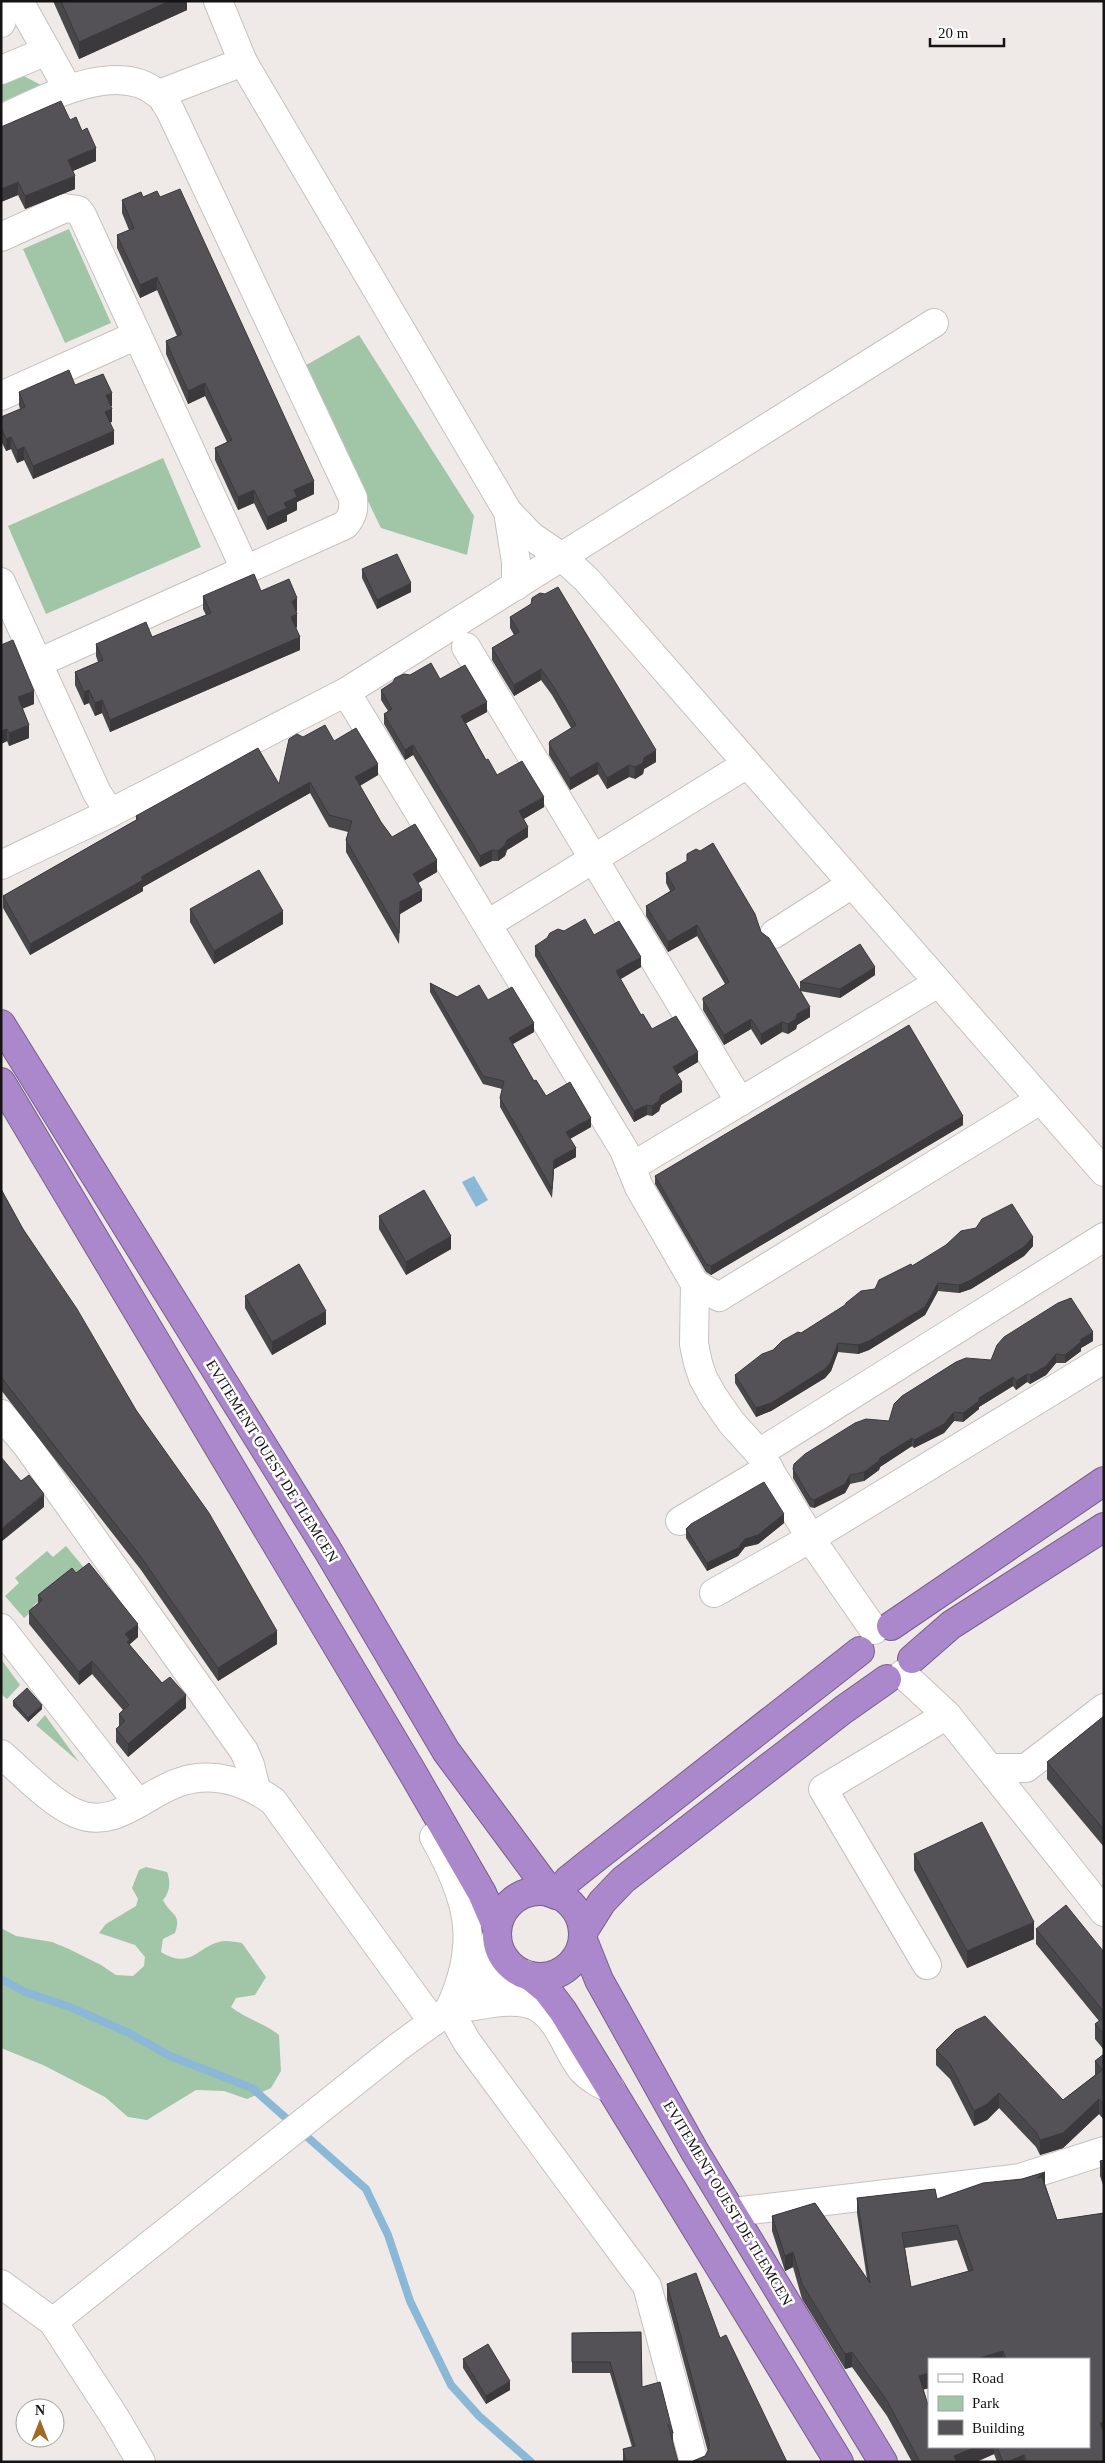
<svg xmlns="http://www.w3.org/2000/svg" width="1105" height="2463" viewBox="0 0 1105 2463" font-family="'Times New Roman',serif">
	<rect width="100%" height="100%" fill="#efeae7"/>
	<!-- green -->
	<g fill="#a0c6a7">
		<path d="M20,74L41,85L1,102V83Z"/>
		<path d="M69,229L111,323L65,343L23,249Z"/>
		<path d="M359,335L474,516L467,555L381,528L303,367Z"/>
		<path d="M163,458L201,547L46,614L8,526Z"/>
		<path d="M66,1546L86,1570L75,1579L71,1575L33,1606L35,1609L24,1618L5,1596L19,1583L15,1578L47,1551L53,1557Z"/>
		<path d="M1,1659L20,1685L7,1699L1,1694Z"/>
		<path d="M45,1715L79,1762L36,1725Z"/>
		<path d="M146,1867L167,1872C171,1882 170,1892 163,1900C171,1916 182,1913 175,1933L163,1939L161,1952C193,1972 199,1942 226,1941C231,1941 237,1942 242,1943L266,1977L255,1995L236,1998L231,2007C246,2019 264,2023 279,2035L281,2071L271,2088L247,2099L224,2091L196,2090L147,2120L128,2117L105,2097L43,2065L1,2048V1928L16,1936L52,1942L69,1949L101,1965L116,1975L133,1976L144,1966L145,1957L135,1945L99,1933L106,1924L136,1906L138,1899L132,1888L139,1870Z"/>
	</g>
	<!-- water -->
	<path fill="#8bb8d7" d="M474,1176L488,1200L476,1207L462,1182Z"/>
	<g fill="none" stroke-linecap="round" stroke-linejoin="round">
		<!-- stream -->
		<path stroke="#8bb8d7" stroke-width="8" d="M1,1979L25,1992L70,2007L131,2034L170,2056L252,2088L366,2189L388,2235L410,2301L451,2385L479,2416L531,2462"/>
		<!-- minor casing -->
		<g stroke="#c5c1be" stroke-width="30">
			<g id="minor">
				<path d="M19,1L68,89"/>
				<path d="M218,1L243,62L508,512L516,562V586"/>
				<path d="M1,23L8,1"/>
				<path d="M1,70L47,51"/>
				<path d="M159,94L243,62"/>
				<path d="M1,119C43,100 116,58 158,94C163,97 166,105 170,110L353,498C354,509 353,516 345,525L38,663"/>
				<path d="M1,237L65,208L78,210L82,215L245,569"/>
				<path d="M1,396L137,335"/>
				<path d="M508,512L531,536L562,557L587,580L1104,1172"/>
				<path d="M1,582L97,793L110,813"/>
				<path d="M466,647L740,1102"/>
				<path d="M346,692L624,1150L639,1187L695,1284L694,1344L698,1363L703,1378L713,1396L731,1422L759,1453L817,1548L874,1630"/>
				<path d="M1,865L110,813L346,692L934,323"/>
				<path d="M488,924L747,764"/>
				<path d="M774,934L852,884"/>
				<path d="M631,1167L938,983"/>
				<path d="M695,1284L719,1297L1040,1100"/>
				<path d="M1,1414L28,1447L244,1751L250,1765L256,1789"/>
				<path d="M759,1453L1104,1237"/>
				<path d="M680,1521L769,1468"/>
				<path d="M714,1593L811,1538L1104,1359"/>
				<path d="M1,1628L138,1803"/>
				<path d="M903,1674L947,1715L1104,1912"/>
				<path d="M1,1754C22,1772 50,1802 75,1813C115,1831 145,1793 180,1782C213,1771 246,1782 273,1801L433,2022"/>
				<path d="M990,1768H1026L1104,1708"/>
				<path d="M434,1837C469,1899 481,1943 449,2010"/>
				<path d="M927,1965L823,1789L947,1715"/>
				<path d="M462,1996L481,1974L497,1935"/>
				<path d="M468,2007C488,2004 518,1997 537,2007C559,2019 567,2051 582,2070C590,2079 601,2084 611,2089"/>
				<path d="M449,2010L467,2042L647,2286L694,2462"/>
				<path d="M733,2212L1020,2178L1104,2151"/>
				<path d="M1,2284L53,2322L116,2419L141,2462"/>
				<path d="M53,2322L397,2048L449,2010L478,1992L525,1974"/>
			</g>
		</g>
		<!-- highway casing -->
		<g stroke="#765f8b" stroke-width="30">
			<g id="highway">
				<path d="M1,1024L327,1549L446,1751L551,1893"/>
				<path d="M1,1082L411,1770L482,1893L497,1928"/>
				<path d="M891,1626L1104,1481"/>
				<path d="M912,1659L951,1625L1104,1527"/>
				<circle cx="540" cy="1934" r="43"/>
				<path d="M556,1895L568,1880L588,1864L860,1651"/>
				<path d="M583,1932L602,1902L623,1880L843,1710L887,1679"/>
				<path d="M583,1940L599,1980L695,2152L883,2462"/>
				<path d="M530,1976L547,1990L563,2011L839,2462"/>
			</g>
		</g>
		<!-- minor -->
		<use href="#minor" stroke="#fff" stroke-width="28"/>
		<!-- highway -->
		<use href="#highway" stroke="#ab88cc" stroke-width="28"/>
	</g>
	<!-- wall -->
	<g fill="#48474a" fill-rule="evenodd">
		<path d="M53,1H187V10L79,59Z"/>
		<path d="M70,120L96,161L73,171L75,189L25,209L18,195L1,202Z"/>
		<path d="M143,197L314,494L297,502V510L287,515V521L267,530L254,503L238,510L215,460V448L227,442L205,396L188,404L166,354V341L177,336L157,290L140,298L117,248V235L129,230L122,213V200Z"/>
		<path d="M75,385L112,406H111L112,422H110L114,444L33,479L24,460L17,463L11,449L6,451L1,441V417L20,409L19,405V392Z"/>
		<path d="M362,569L411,592L377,609L362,578Z"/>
		<path d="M261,591L297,611L296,612L297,627L296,628L300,650L110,732L102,713L95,716L89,703L84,705L75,685V672L98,662L96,656V644L152,637L206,615L203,609V596Z"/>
		<path d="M510,617L656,762L644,769L643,774L635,779L629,777L607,789L598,774L570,790L549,755V744L571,728L552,695L541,680L514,696L492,660V648L514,635L510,628Z"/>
		<path d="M1,645L34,704L22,709L29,738L9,746L7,741L1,744Z"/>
		<path d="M410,675L440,679L487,712L466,723L486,760L497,775L544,807L523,819L528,837L507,850L505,856L498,861H492L480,867L413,755L405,760L384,724V714L388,711L381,700V690Z"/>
		<path d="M303,737L334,741L378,775L360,786L381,822L392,837L437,872L418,883L422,901L400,914L399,944L346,852V840L348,832L329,827L310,793L143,887V891L30,955L3,908V896L136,820V816L279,784Z"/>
		<path d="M666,873L761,932L810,1017L797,1025L796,1029L788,1034L782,1032L761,1045L751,1029L724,1045L703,1010V1000L725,984L697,936L668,952L646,916V906L670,891L666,883Z"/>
		<path d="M190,909L283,924L214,964L190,922Z"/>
		<path d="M564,931L594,935L641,967L620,979L641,1015L652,1029L698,1062L677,1074L682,1092L661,1105L659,1111L652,1116L647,1115L634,1122L535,956V946Z"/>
		<path d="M875,975L840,998L800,991V982Z"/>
		<path d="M430,983L457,997L488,1000L534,1032L513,1044L534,1081L546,1096L591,1127L570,1139L576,1157L554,1169L552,1198L500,1107V1098L502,1089L483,1084L430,992Z"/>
		<path d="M963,1125L711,1275L706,1272L655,1184V1176Z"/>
		<path d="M1,1189L23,1229L136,1410L277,1644L218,1681L141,1570L1,1390Z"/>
		<path d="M379,1216L451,1249L406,1275L379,1229Z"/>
		<path d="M1033,1246L1024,1256L971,1289L959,1293L938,1291L925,1315L869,1350L858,1354L838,1352L831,1371L825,1378L771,1411L756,1417L735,1383V1375L773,1350L912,1266Z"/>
		<path d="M245,1296L326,1324L272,1355L245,1308Z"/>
		<path d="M1093,1341L1081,1348V1351L1065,1363H1056L1046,1375L1030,1384L1027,1382L1016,1390L1013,1386L979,1407V1409L963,1422L954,1421L944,1433L914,1448L912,1446L880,1467L879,1470L864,1481L850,1484L845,1493L814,1508L810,1507L793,1478V1469L889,1421L991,1360Z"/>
		<path d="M784,1523L758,1544L745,1547L738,1556L707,1571L686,1538V1529Z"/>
		<path d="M76,1573L138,1637L130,1644V1645L162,1683L186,1708L128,1757L116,1742V1729L119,1727V1714L123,1710L92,1674L79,1685L29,1624V1611L38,1604V1595Z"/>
		<path d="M13,1701L42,1709L28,1722L13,1706Z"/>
		<path d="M1104,1716V1847L1047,1779V1762Z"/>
		<path d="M914,1854L1034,1939L967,1968L914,1870Z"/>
		<path d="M1036,1929L1104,1952V2050L1095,2039V2024L1099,2021L1036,1944Z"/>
		<path d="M936,2050L1063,2100L1095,2075V2061L1104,2054V2120L1099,2114L1063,2148L1040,2155L1036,2147L999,2108L987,2120L974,2126L950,2079L936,2065Z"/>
		<path d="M1104,2160V2188L1100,2176V2161Z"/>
		<path d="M1045,2172V2184L1057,2220L1104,2213V2462H997L994,2454L976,2462H912L887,2416L852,2367L845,2369L802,2299L793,2267L785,2271L772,2231V2216L815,2203L867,2279L857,2213V2198L935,2189L937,2199L983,2183L1022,2179ZM957,2240L968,2271L911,2287L905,2248ZM929,2359H1089V2447H929V2408L923,2389L929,2388Z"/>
		<path d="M667,2284L720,2338L787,2462H693V2461L705,2456L708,2452L667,2300Z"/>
		<path d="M641,2332L642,2387L673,2433V2444L678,2462H623V2449L632,2447L610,2373H572V2333Z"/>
		<path d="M463,2359L510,2390L486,2404L463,2368Z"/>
	</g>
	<!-- shaded-wall -->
	<g fill="#3b393c">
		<path d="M170,1H187V10L79,59V42Z"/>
		<path d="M96,148V161L68,173V160Z"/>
		<path d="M75,176V189L25,209V196Z"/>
		<path d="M18,182V195L1,202V189Z"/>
		<path d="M157,277V290L140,298V285Z"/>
		<path d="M205,383V396L188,404V391Z"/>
		<path d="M112,393V406L106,408V395Z"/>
		<path d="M112,409V422L105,424V412Z"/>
		<path d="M114,431V444L33,479V466Z"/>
		<path d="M11,437V449L6,451V439Z"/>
		<path d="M24,447V460L17,463V450Z"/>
		<path d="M314,481V494L297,502V510L287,515V521L267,530V517L284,503L294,490Z"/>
		<path d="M254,490V503L238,510V497Z"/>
		<path d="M411,583V592L377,609V600Z"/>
		<path d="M297,598V611L292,614V601Z"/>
		<path d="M297,614V627L291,630V617Z"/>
		<path d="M300,637V650L110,732V720Z"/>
		<path d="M541,669V680L514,696V685Z"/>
		<path d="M89,690V703L84,705V692Z"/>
		<path d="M34,691V704L18,710V697Z"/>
		<path d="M102,700V713L95,716V703Z"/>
		<path d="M487,702V712L461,726V716Z"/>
		<path d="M29,725V738L9,746V733Z"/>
		<path d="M7,729V741L1,744V731Z"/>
		<path d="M413,745V755L405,760V750Z"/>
		<path d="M656,750V762L644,769L643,774L635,779V767L644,758Z"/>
		<path d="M598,762V774L570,790V778Z"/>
		<path d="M378,764V775L355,788V777Z"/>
		<path d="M629,765V777L607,789V778Z"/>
		<path d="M310,782V793L143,887V891L30,955V944L141,877Z"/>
		<path d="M544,797V807L519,822V811Z"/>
		<path d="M528,827V837L507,850L505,856L498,861V851L507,840Z"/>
		<path d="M492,850V861L480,867V856Z"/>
		<path d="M437,860V872L413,886V874Z"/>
		<path d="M422,890V901L400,914L399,944L400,902Z"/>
		<path d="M283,911V924L214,964V951Z"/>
		<path d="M697,925V936L668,952V942Z"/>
		<path d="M641,957V967L616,982V971Z"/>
		<path d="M875,967V975L840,998V989Z"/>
		<path d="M810,1007V1017L797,1025L796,1029L788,1034V1024L797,1014Z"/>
		<path d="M751,1019V1029L724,1045V1035Z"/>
		<path d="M782,1022V1032L761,1045V1034Z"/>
		<path d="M534,1023V1032L509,1046V1038Z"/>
		<path d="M698,1052V1062L673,1077V1067Z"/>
		<path d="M682,1082V1092L661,1105L659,1111L652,1116V1106L661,1095Z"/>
		<path d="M647,1105V1115L634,1122V1111Z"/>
		<path d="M963,1116V1125L711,1275V1266Z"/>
		<path d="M591,1118V1127L566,1141V1132Z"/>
		<path d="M576,1148V1157L554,1169L552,1198L554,1160Z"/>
		<path d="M451,1236V1249L406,1275V1262Z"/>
		<path d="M1033,1237V1246L1024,1256L971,1289L959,1293V1285Z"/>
		<path d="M938,1283V1291L925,1315L869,1350L858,1354V1345Z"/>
		<path d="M326,1311V1324L272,1355V1342Z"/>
		<path d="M1093,1332V1341L1081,1348V1351L1065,1363V1355L1081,1339Z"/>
		<path d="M838,1343V1352L831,1371L825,1378L771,1411L756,1417V1408Z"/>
		<path d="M1056,1354V1363L1046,1375L1030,1384V1375Z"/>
		<path d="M1027,1374V1382L1016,1390V1381Z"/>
		<path d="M1013,1377V1386L979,1407V1409L963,1422V1413L979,1398Z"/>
		<path d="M954,1412V1421L944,1433L914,1448V1440Z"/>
		<path d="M912,1438V1446L880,1467L879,1470L864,1481V1472L880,1458Z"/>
		<path d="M850,1475V1484L845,1493L814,1508V1500Z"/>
		<path d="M44,1494V1507L1,1542V1529Z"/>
		<path d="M784,1514V1523L758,1544L745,1547L738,1556L707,1571V1563Z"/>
		<path d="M138,1624V1637L130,1644V1652L125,1634Z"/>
		<path d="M277,1631V1644L218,1681V1668Z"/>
		<path d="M92,1661V1674L79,1685V1672Z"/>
		<path d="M186,1695V1708L128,1757V1744Z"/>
		<path d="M42,1705V1709L28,1722V1718Z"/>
		<path d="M1034,1922V1939L967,1968V1951Z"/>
		<path d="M999,2093V2108L987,2120L974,2126V2111Z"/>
		<path d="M1099,2099V2114L1063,2148L1040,2155V2140Z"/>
		<path d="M1045,2172V2186L1037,2178Z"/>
		<path d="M793,2252V2267L785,2271V2256Z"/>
		<path d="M1003,2351V2359H976Z"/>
		<path d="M852,2352V2367L845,2369V2354Z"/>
		<path d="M929,2373V2388L919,2391V2376Z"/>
		<path d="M510,2381V2390L486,2404V2396Z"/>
		<path d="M1104,2422V2436L1100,2423Z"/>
		<path d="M976,2447H994V2454L976,2462H954V2456Z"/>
		<path d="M1024,2455V2462H1007Z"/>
	</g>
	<!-- building -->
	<g fill="#545256" stroke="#3b393c" fill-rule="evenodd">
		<path d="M61,1H170L79,42Z"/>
		<path d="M61,101L70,120L76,117L82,131L87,128L96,148L68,160L75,176L25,196L18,182L1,189V127Z"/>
		<path d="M180,189L314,481L294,490L297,497L284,503L287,508L267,517L254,490L238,497L215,448L232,440L223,422L205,383L188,391L166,341L182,334L157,277L140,285L117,235L134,228L122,200L141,192L143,197L157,191L160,197Z"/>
		<path d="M69,370L75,385L103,374L112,393L106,395L112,409L105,412L114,431L33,466L24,447L17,450L11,437L6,439L1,428V417L25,407L19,392Z"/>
		<path d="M397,554L411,583L377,600L362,569Z"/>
		<path d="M254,574L261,591L289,579L297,598L292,601L297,614L291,617L300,637L110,720L102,700L95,703L89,690L84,692L75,672L103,660L96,644L146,622L152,637L211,613L203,596Z"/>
		<path d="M558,587L656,750L644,758L643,763L635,767L629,765L607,778L598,762L570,778L549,744L550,741L576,725L552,684L541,669L514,685L492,648L519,632L510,617L531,604L532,598L540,593L545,594Z"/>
		<path d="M13,640L34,691L18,697L29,725L9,733L7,729L1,731V645Z"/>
		<path d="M431,663L440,679L465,665L487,702L461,716L486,760L488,759L497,775L522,761L544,797L519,811L528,827L507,840L505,845L498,851L492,850L480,856L413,745L405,750L384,714L392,709L381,690L393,682L395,678L404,674L410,675Z"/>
		<path d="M325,725L334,741L356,728L378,764L355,777L381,822L392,837L415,824L437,860L413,874L422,890L400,902L399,933L346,840L352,821L329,815L310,782L141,877L143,880L30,944L3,896L138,819L136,816L258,748L279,784L289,739L297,734L303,737Z"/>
		<path d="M713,843L755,914L761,932L769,938L810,1007L797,1014L796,1019L788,1024L782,1022L761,1034L751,1019L724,1035L703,1000V998L729,982L697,925L668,942L646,906L675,889L666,873L687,861V854L696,849L700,851Z"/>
		<path d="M259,870L283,911L214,951L190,909Z"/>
		<path d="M585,919L594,935L619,921L641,957L616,971L641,1015L643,1014L652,1029L676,1016L698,1052L673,1067L682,1082L661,1095L659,1101L652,1106L647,1105L634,1111L535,946L547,938L550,933L558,929L564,931Z"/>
		<path d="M860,944L875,967L840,989L800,982Z"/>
		<path d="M430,983L457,997L479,985L488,1000L512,987L534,1023L509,1038L534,1081L536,1080L546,1096L570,1082L591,1118L566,1132L576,1148L554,1160L552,1189L500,1098L504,1081L483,1076Z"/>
		<path d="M909,1025L963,1116L711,1266L706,1264L655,1176Z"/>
		<path d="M1,1189L23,1229L77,1309L136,1410L209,1513L277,1631L218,1668L141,1557L1,1377Z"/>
		<path d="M424,1190L451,1236L406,1262L379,1216Z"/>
		<path d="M1012,1204L1033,1237L1024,1247L971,1280L959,1285L938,1283L925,1307L869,1341L858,1345L838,1343L831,1362L825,1369L771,1403L756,1408L735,1375L762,1354L773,1350L782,1341L798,1332L801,1333L845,1305L846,1303L861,1291L875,1289L879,1280L911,1264L912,1266L946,1245L961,1231L976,1228L982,1219Z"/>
		<path d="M299,1264L326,1311L272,1342L245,1296Z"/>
		<path d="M1071,1298L1093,1332L1081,1339V1342L1065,1355L1056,1354L1046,1366L1030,1375L1027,1374L1016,1381L1013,1377L979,1398V1401L963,1413L954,1412L944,1424L914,1440L912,1438L880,1458L879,1461L864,1472L850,1475L845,1484L814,1500L810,1498L793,1469L794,1464L805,1454L855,1423L866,1419L889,1421L894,1404L902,1396L956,1362L966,1358L991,1360L997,1345L1004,1337L1058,1303Z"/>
		<path d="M1,1457L21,1481L29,1475L44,1494L1,1529Z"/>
		<path d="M764,1482L784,1514L758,1535L745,1539L738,1548L707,1563L686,1529L691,1524Z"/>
		<path d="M89,1563L138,1624L125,1634L130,1640L127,1642L162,1683L170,1677L186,1695L128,1744L116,1729L125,1721L119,1714L129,1705L92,1661L79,1672L29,1611L42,1600L38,1595L72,1568L76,1573Z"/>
		<path d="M27,1688L42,1705L28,1718L13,1701Z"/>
		<path d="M1104,1716V1830L1047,1762Z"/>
		<path d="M982,1822L1034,1922L967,1951L914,1854Z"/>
		<path d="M1066,1905L1104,1952V2012L1036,1929Z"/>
		<path d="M985,2016L1063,2100L1102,2070L1095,2061L1104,2054V2105L1099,2099L1063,2133L1040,2140L1036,2132L999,2093L987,2104L974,2111L950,2064L936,2050L956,2030Z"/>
		<path d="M1104,2017V2034L1095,2024Z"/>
		<path d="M1104,2160V2173L1100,2161Z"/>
		<path d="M1045,2172L1037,2178L1042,2177L1057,2220L1104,2213V2422L1100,2423L1104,2433V2462H1026L1024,2455L1007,2462H1003L997,2447H1089V2359H1006L1003,2351L976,2359H929V2373L919,2376L929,2408V2447H976L954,2456L957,2462H920L887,2401L852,2352L845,2354L802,2284L793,2252L785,2256L772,2216L815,2203L870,2283L857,2198L935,2189L937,2199L983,2183L1022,2179ZM957,2225L973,2270L911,2287L902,2233Z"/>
		<path d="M696,2273L720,2338L726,2335L787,2462H694L693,2461L705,2456L709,2449V2442L667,2284Z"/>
		<path d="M641,2332L642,2387L660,2382L673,2433L668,2424L678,2462H626L623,2449L635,2446L610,2362H572V2333Z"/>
		<path d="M488,2344L510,2381L486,2396L463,2359Z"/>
	</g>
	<g text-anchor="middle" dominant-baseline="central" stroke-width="5" stroke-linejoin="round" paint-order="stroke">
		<!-- street labels -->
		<g font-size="15" fill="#151313" stroke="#fff">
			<text transform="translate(272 1461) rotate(58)">EVITEMENT OUEST DE TLEMCEN</text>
			<text transform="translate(728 2203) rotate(59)">EVITEMENT OUEST DE TLEMCEN</text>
		</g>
	</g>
	<!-- border -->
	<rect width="1105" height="2463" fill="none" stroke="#151313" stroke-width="5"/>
	<!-- legend -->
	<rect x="928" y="2358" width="162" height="90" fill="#ffffff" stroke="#a1a1a1"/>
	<rect x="938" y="2374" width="25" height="8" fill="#ffffff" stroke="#a1a1a1"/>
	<text x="972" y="2383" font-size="15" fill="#151313">Road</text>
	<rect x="938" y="2396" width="25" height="15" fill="#a0c6a7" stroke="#a1a1a1"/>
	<text x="972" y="2408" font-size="15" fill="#151313">Park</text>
	<rect x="938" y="2420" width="25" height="15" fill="#545256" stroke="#a1a1a1"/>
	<text x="972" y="2433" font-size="15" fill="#151313">Building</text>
	<!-- north arrow -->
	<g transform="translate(40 2423)"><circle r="24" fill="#ffffff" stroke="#a1a1a1"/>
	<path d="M0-4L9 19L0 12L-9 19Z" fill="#9f6923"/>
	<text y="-8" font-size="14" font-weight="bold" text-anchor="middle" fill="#151313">N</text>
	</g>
	<!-- scale -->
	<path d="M930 38v8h74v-8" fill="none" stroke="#151313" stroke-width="2.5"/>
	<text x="938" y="38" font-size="15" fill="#151313" stroke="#ffffff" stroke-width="4" paint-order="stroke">20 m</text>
</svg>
